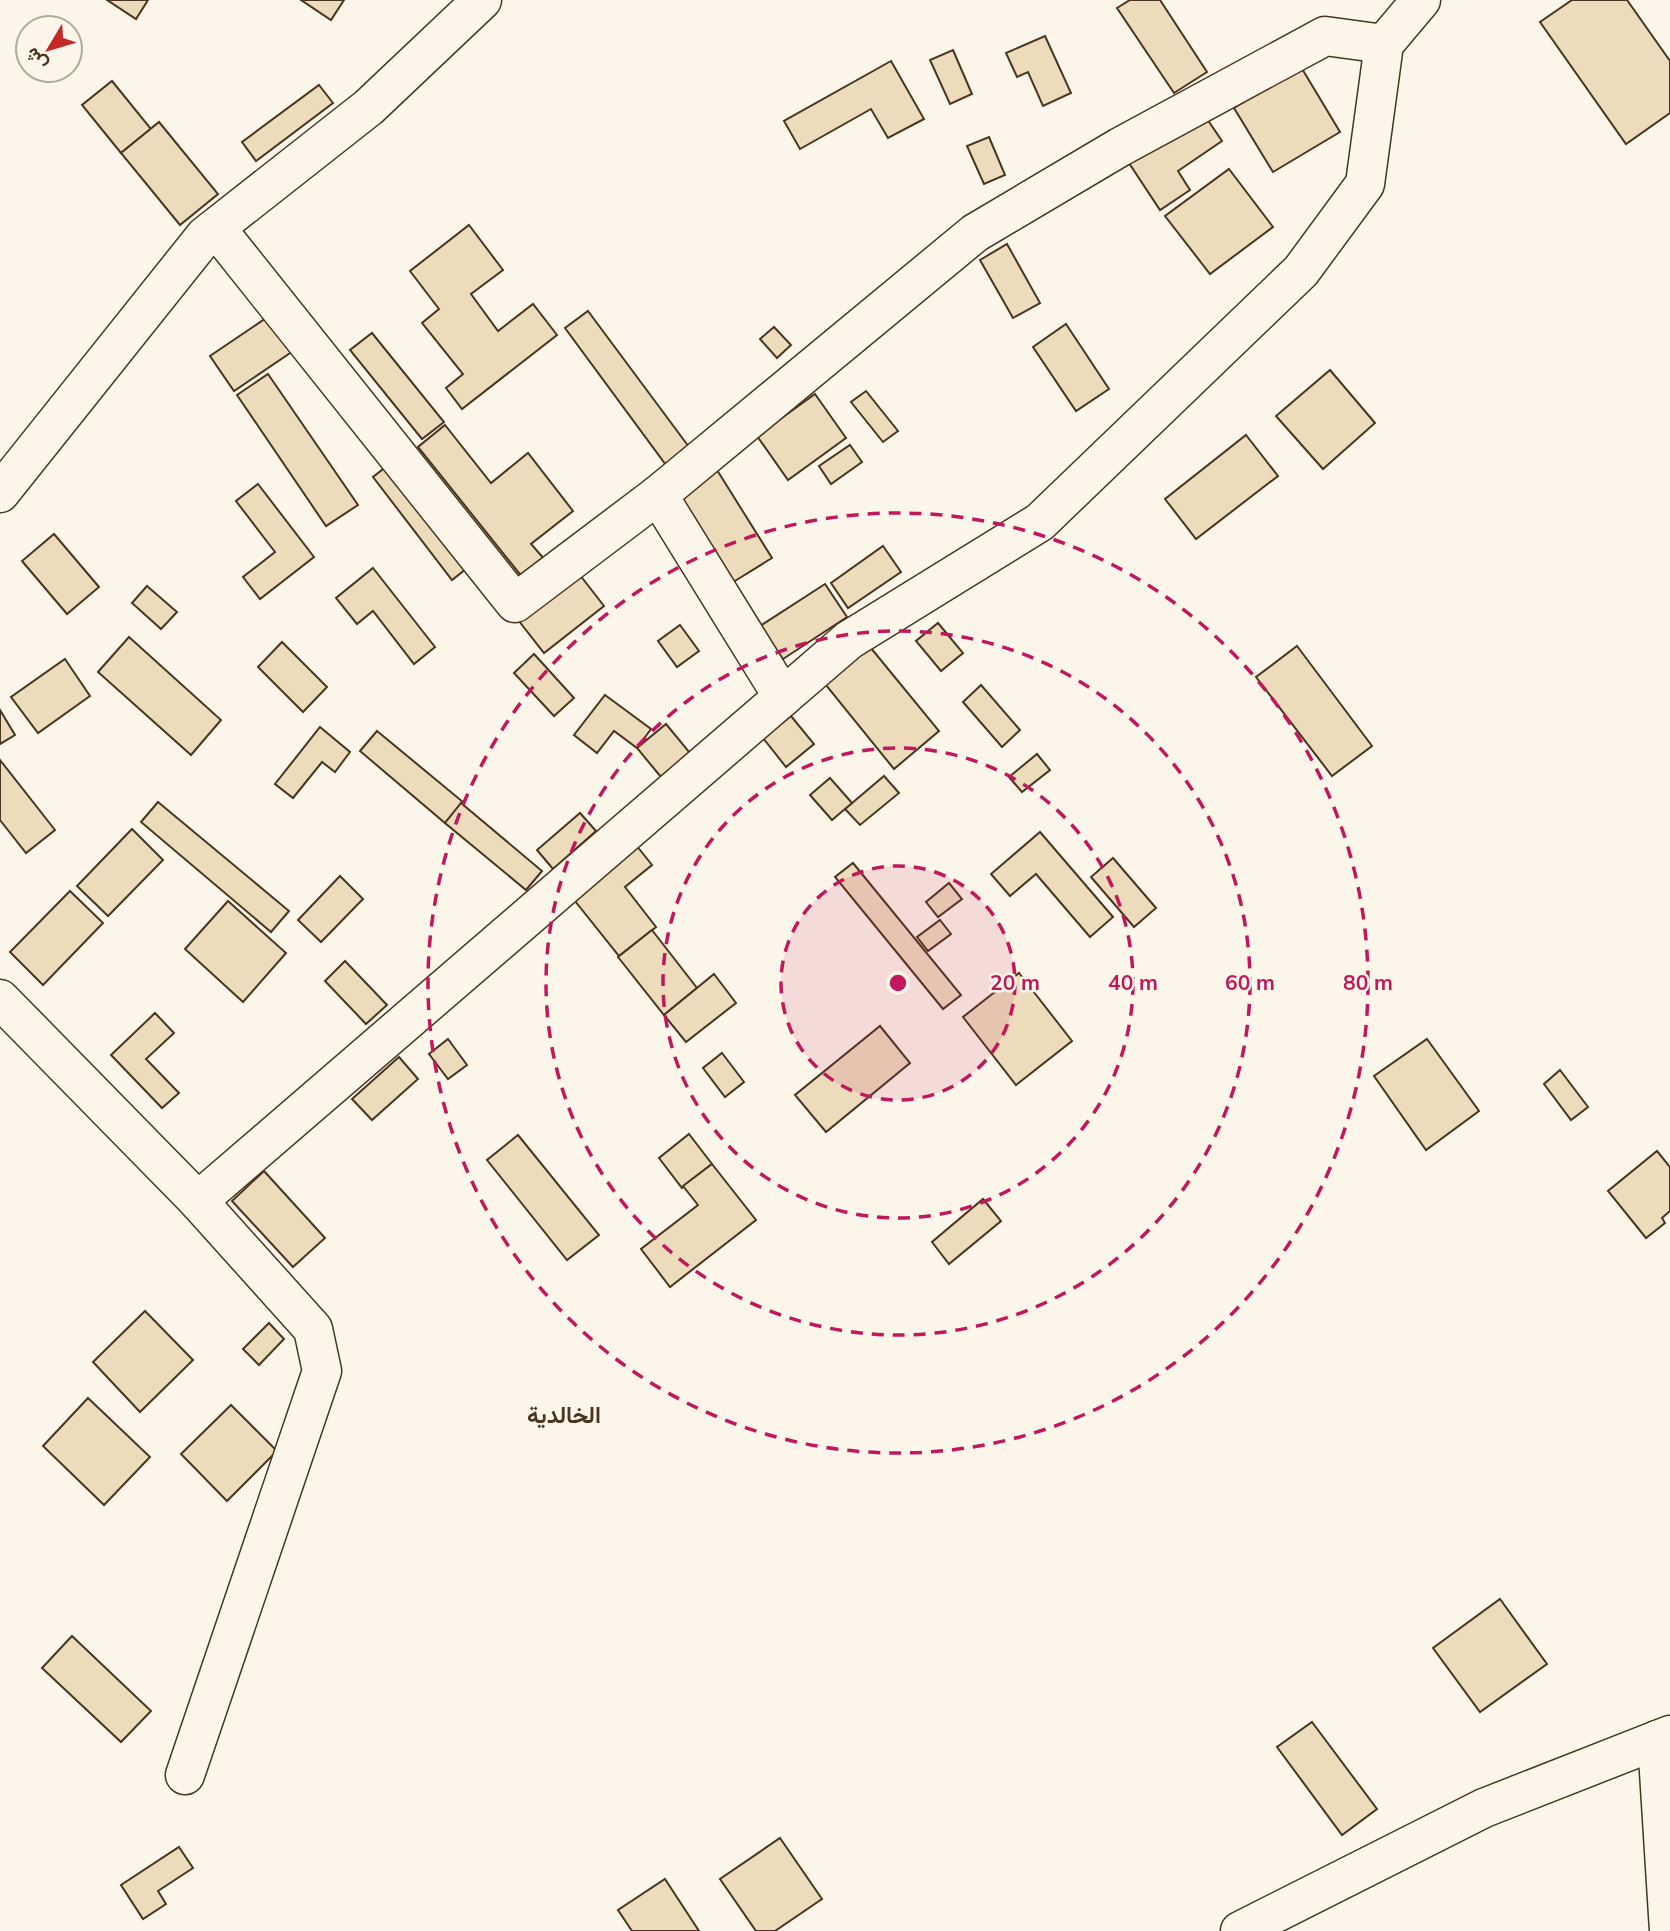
<svg xmlns="http://www.w3.org/2000/svg" width="1670" height="1931" viewBox="0 0 1670 1931" font-family="Mulish,Vazirmatn,sans-serif">
	<rect width="100%" height="100%" fill="#fbf6e9"/>
	<!-- building -->
	<g fill="#ecdcbc" stroke="#4a3520" stroke-width="2">
		<path d="M107,0H148L136,19Z"/>
		<path d="M301,0H344L331,20Z"/>
		<path d="M1130,0H1160L1207,72L1174,93L1117,8Z"/>
		<path d="M1572,0H1627L1670,61V113L1626,144L1540,22Z"/>
		<path d="M1045,36L1071,93L1043,106L1028,72L1017,77L1006,53Z"/>
		<path d="M953,50L972,94L950,104L930,60Z"/>
		<path d="M891,61L924,119L888,138L871,109L800,149L784,121Z"/>
		<path d="M1301,67L1340,132L1273,172L1234,108Z"/>
		<path d="M112,81L151,129L121,153L82,105Z"/>
		<path d="M319,85L333,103L256,161L242,142Z"/>
		<path d="M1203,113L1222,141L1178,171L1190,190L1160,210L1129,163Z"/>
		<path d="M159,122L218,194L180,225L121,153Z"/>
		<path d="M989,137L1005,175L984,184L967,146Z"/>
		<path d="M1229,169L1273,227L1210,274L1165,216Z"/>
		<path d="M469,225L503,270L471,294L498,331L533,304L557,335L462,409L446,388L463,374L422,323L439,309L410,271Z"/>
		<path d="M1007,244L1040,303L1013,318L980,260Z"/>
		<path d="M588,311L689,447L666,465L565,328Z"/>
		<path d="M272,314L296,349L234,391L210,356Z"/>
		<path d="M1066,324L1109,389L1076,411L1033,347Z"/>
		<path d="M774,327L791,345L777,358L760,339Z"/>
		<path d="M372,333L444,422L422,439L350,350Z"/>
		<path d="M1330,370L1375,423L1323,469L1276,416Z"/>
		<path d="M268,374L358,505L326,526L237,395Z"/>
		<path d="M866,391L898,431L883,442L851,402Z"/>
		<path d="M815,394L846,438L788,480L757,436Z"/>
		<path d="M445,425L491,483L528,453L573,511L531,544L545,560L523,578L418,447Z"/>
		<path d="M1246,435L1278,476L1196,539L1165,499Z"/>
		<path d="M850,445L862,462L831,484L819,466Z"/>
		<path d="M396,459L476,561L452,580L373,477Z"/>
		<path d="M717,470L772,558L730,584L675,497Z"/>
		<path d="M258,484L314,557L260,599L243,577L275,552L236,501Z"/>
		<path d="M54,534L99,587L67,614L22,561Z"/>
		<path d="M883,546L901,572L848,608L831,583Z"/>
		<path d="M373,568L435,647L414,664L373,611L357,624L336,598Z"/>
		<path d="M576,570L604,606L544,653L515,616Z"/>
		<path d="M825,584L847,617L783,659L760,626Z"/>
		<path d="M147,586L177,612L161,629L132,603Z"/>
		<path d="M938,623L963,653L941,671L916,641Z"/>
		<path d="M680,625L699,651L677,667L658,641Z"/>
		<path d="M129,637L221,720L191,755L98,672Z"/>
		<path d="M282,642L327,687L303,712L258,667Z"/>
		<path d="M866,642L939,731L894,769L821,679Z"/>
		<path d="M1297,646L1372,746L1332,776L1256,677Z"/>
		<path d="M534,654L574,698L554,716L514,673Z"/>
		<path d="M65,659L90,696L38,733L11,697Z"/>
		<path d="M981,685L1020,730L1002,747L963,702Z"/>
		<path d="M605,695L651,729L637,748L614,731L597,753L574,735Z"/>
		<path d="M0,710L15,735L0,744Z"/>
		<path d="M791,716L814,744L786,767L763,738Z"/>
		<path d="M666,724L690,753L661,777L637,748Z"/>
		<path d="M320,727L350,752L335,772L322,762L293,798L275,784Z"/>
		<path d="M377,731L463,802L445,823L360,751Z"/>
		<path d="M1037,754L1050,770L1022,792L1009,777Z"/>
		<path d="M0,760L55,830L26,853L0,820Z"/>
		<path d="M884,776L899,793L860,825L845,809Z"/>
		<path d="M830,778L852,803L832,820L810,795Z"/>
		<path d="M158,802L289,911L271,932L141,822Z"/>
		<path d="M461,803L542,871L526,890L445,823Z"/>
		<path d="M580,813L596,831L553,869L537,850Z"/>
		<path d="M132,829L163,860L108,916L77,886Z"/>
		<path d="M1040,832L1113,917L1090,937L1036,874L1010,896L991,874Z"/>
		<path d="M636,845L652,865L625,887L656,927L619,956L571,896Z"/>
		<path d="M1113,858L1156,908L1134,927L1091,877Z"/>
		<path d="M853,863L961,995L943,1009L835,877Z"/>
		<path d="M340,876L363,899L321,942L298,920Z"/>
		<path d="M949,883L962,899L938,917L926,902Z"/>
		<path d="M70,891L103,923L43,985L10,952Z"/>
		<path d="M228,901L286,953L243,1002L185,949Z"/>
		<path d="M940,920L951,934L928,951L917,937Z"/>
		<path d="M652,930L697,988L664,1015L618,957Z"/>
		<path d="M345,961L387,1005L366,1024L325,981Z"/>
		<path d="M1019,973L1072,1041L1016,1085L963,1017Z"/>
		<path d="M714,974L736,1003L686,1042L664,1015Z"/>
		<path d="M155,1013L174,1033L146,1059L179,1093L162,1108L111,1055Z"/>
		<path d="M880,1026L910,1063L826,1132L795,1095Z"/>
		<path d="M448,1039L467,1065L448,1079L429,1054Z"/>
		<path d="M1427,1039L1479,1111L1426,1150L1374,1076Z"/>
		<path d="M722,1053L744,1082L725,1097L703,1068Z"/>
		<path d="M399,1057L418,1079L372,1120L352,1099Z"/>
		<path d="M1560,1070L1588,1107L1571,1120L1544,1084Z"/>
		<path d="M689,1134L712,1164L682,1188L659,1158Z"/>
		<path d="M518,1135L599,1235L567,1260L487,1160Z"/>
		<path d="M1657,1151L1670,1167V1211L1662,1218L1665,1223L1646,1238L1608,1191Z"/>
		<path d="M712,1164L756,1220L670,1287L641,1249L698,1205L683,1186Z"/>
		<path d="M264,1171L325,1238L293,1267L232,1201Z"/>
		<path d="M983,1199L1001,1221L949,1264L932,1242Z"/>
		<path d="M145,1311L193,1360L140,1412L93,1362Z"/>
		<path d="M269,1323L284,1339L259,1365L243,1349Z"/>
		<path d="M88,1398L150,1457L104,1505L43,1446Z"/>
		<path d="M231,1405L277,1451L227,1501L181,1454Z"/>
		<path d="M1500,1599L1547,1664L1480,1712L1433,1648Z"/>
		<path d="M72,1636L151,1711L121,1742L42,1668Z"/>
		<path d="M1312,1722L1377,1809L1342,1835L1277,1747Z"/>
		<path d="M780,1838L822,1899L775,1931H756L720,1879Z"/>
		<path d="M179,1847L193,1868L158,1891L166,1904L143,1919L121,1885Z"/>
		<path d="M665,1879L699,1931H632L618,1910Z"/>
	</g>
	<g fill="none" stroke-linecap="round" stroke-linejoin="round">
		<!-- minor casing -->
		<g stroke="#4a3520" stroke-width="41">
			<g id="minor">
				<path d="M216,228L515,603L658,495L975,233L1120,147L1325,36L1384,44"/>
				<path d="M0,493L205,236L369,107L482,0"/>
				<path d="M658,495L783,697"/>
				<path d="M0,999L198,1201L313,1329L322,1371L185,1775"/>
				<path d="M198,1201L849,640L1040,522L1301,271L1365,184L1384,44L1421,0"/>
				<path d="M1657,1740L1669,1931"/>
				<path d="M1240,1931L1484,1808L1670,1735"/>
			</g>
		</g>
		<!-- minor -->
		<use href="#minor" stroke="#fbf6e9" stroke-width="38"/>
	</g>
	<!-- distance rings -->
	<circle cx="898" cy="983" r="117" fill="#c2185b" fill-opacity=".12"/>
	<g fill="none" stroke="#c2185b" stroke-width="3.5" stroke-dasharray="12 9">
		<circle cx="898" cy="983" r="117"/>
		<circle cx="898" cy="983" r="235"/>
		<circle cx="898" cy="983" r="352"/>
		<circle cx="898" cy="983" r="470"/>
	</g>
	<g text-anchor="middle" dominant-baseline="central" stroke-width="5" stroke-linejoin="round" paint-order="stroke">
		<!-- quarter labels -->
		<g font-size="23" font-weight="bold" fill="#4a3520" stroke="#fbf6e9">
			<text x="564" y="1414">الخالدية</text>
		</g>
	</g>
	<circle cx="898" cy="983" r="10" fill="#c2185b" stroke="#fbf6e9" stroke-width="3.5"/>
	<g font-size="21" text-anchor="middle" font-weight="bold" fill="#c2185b" stroke="#fbf6e9" stroke-width="5" stroke-linejoin="round" paint-order="stroke">
		<text x="1015" y="990">20 m</text>
		<text x="1133" y="990">40 m</text>
		<text x="1250" y="990">60 m</text>
		<text x="1368" y="990">80 m</text>
	</g>
	<!-- north arrow -->
	<g transform="translate(49 49) rotate(232)"><circle r="33" fill="#fbf6e9" stroke="#b4a999" stroke-width="2"/>
	<path d="M0-5L12 26L0 18L-12 26Z" fill="#c62828"/>
	<text y="-10" font-size="19" font-weight="bold" text-anchor="middle" fill="#4a3520">ش</text>
	</g>
</svg>
